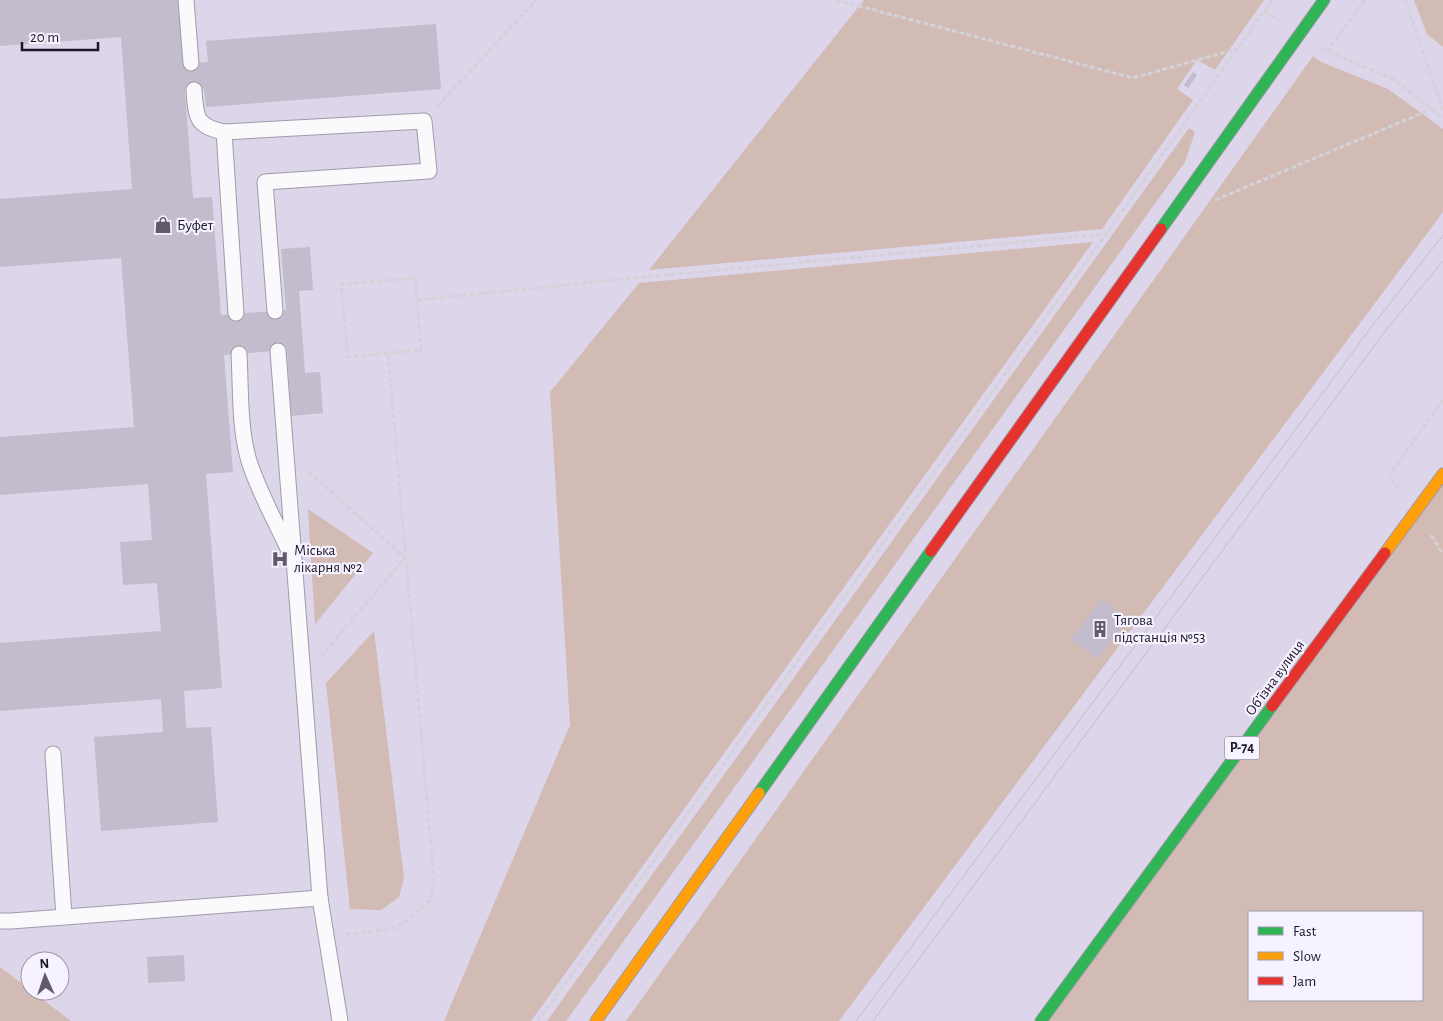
<svg xmlns="http://www.w3.org/2000/svg" width="1443" height="1021" viewBox="0 0 1443 1021" font-family="'Alegreya Sans',sans-serif">
	<rect width="100%" height="100%" fill="#ddd5ea"/>
	<!-- green -->
	<g fill="#d2bbb4" fill-rule="evenodd">
		<path d="M864,0H1264L1215,70L1197,60L1177,89L1193,100L1102,229L649,270Z"/>
		<path d="M1414,0H1443V47L1427,34Z"/>
		<path d="M1313,56L1321,62L1388,89L1443,129V212L839,1021H626Z"/>
		<path d="M1189,128L1195,132L1185,162L566,1021H547Z"/>
		<path d="M1093,242L531,1021H444L570,725L550,392L639,283Z"/>
		<path d="M1443,474V1021H1041ZM1249,912H1422V1000H1249Z"/>
		<path d="M308,509L373,553L315,624Z"/>
		<path d="M374,631L404,878L399,897L381,910L350,909L326,683Z"/>
		<path d="M0,967L71,1021H0Z"/>
	</g>
	<!-- building -->
	<g fill="#c3bccd">
		<path d="M0,0H179L184,64L208,62L206,41L436,24L441,89L206,107L204,89L185,91L193,198L212,197L221,315L286,310L281,249L310,247L313,290L299,291L305,373L320,372L323,413L291,416L287,350L224,355L233,472L206,474L222,688L184,691L186,728L211,727L218,822L101,831L94,737L163,732L161,699L0,711V643L161,631L157,583L123,585L120,542L152,540L148,484L0,495V437L134,427L121,258L0,267V199L132,189L121,37L0,46Z"/>
		<path d="M1193,72L1197,75L1188,88L1184,85Z"/>
		<path d="M1102,598L1128,619L1098,659L1071,639Z"/>
		<path d="M184,955L185,981L148,983L147,957Z"/>
	</g>
	<g fill="none" stroke-linecap="round" stroke-linejoin="round">
		<!-- lane casing -->
		<g stroke="#a09aaa" stroke-width="17">
			<g id="lane">
				<path d="M186,0L191,63"/>
				<path d="M194,90C196,118 196,126 224,132"/>
				<path d="M236,313L224,132L424,121L429,171L265,182L275,311"/>
				<path d="M278,351L320,898L340,1021"/>
				<path d="M239,354C241,388 239,428 249,461C259,493 277,524 291,555"/>
				<path d="M53,754L64,917"/>
				<path d="M0,921H11L320,898"/>
			</g>
		</g>
		<!-- fast casing -->
		<g stroke="#a09aaa" stroke-width="13">
			<g id="fast">
				<path d="M1161,229L1324,0"/>
				<path d="M759,793L931,551"/>
				<path d="M1041,1021L1272,706"/>
			</g>
		</g>
		<!-- slow casing -->
		<g stroke="#a09aaa" stroke-width="13">
			<g id="slow">
				<path d="M1385,553L1443,474"/>
				<path d="M596,1021L759,793"/>
			</g>
		</g>
		<!-- jam casing -->
		<g stroke="#a09aaa" stroke-width="13">
			<g id="jam">
				<path d="M931,551L1161,229"/>
				<path d="M1272,706L1385,553"/>
			</g>
		</g>
		<!-- path -->
		<g stroke="#d4d2d8" stroke-width="3" stroke-dasharray="5 2.5" stroke-linecap="butt">
			<path d="M836,0L1133,78L1236,49"/>
			<path d="M1405,0L1443,110"/>
			<path d="M1264,11L1278,20"/>
			<path d="M1321,48L1393,79L1443,118"/>
			<path d="M1327,52L1365,0"/>
			<path d="M438,106L536,0"/>
			<path d="M1215,200L1432,109"/>
			<path d="M415,278L421,350L348,357L341,284Z"/>
			<path d="M417,300L644,277L1106,234"/>
			<path d="M308,471L405,558L322,655"/>
			<path d="M1399,489L1389,476L1443,400"/>
			<path d="M1431,535L1443,554"/>
			<path d="M346,934L362,933L394,928L412,917L430,900L434,881L388,353"/>
			<path d="M538,1021L1106,234L1272,0"/>
		</g>
		<!-- lane -->
		<use href="#lane" stroke="#faf9fc" stroke-width="15"/>
		<!-- fast -->
		<use href="#fast" stroke="#30b455" stroke-width="11"/>
		<!-- slow -->
		<use href="#slow" stroke="#ff9f0a" stroke-width="11"/>
		<!-- jam -->
		<use href="#jam" stroke="#e5322d" stroke-width="11"/>
		<!-- tram -->
		<g stroke="#c0bec4" stroke-width="1">
			<path d="M856,1021L1376,321L1443,235"/>
			<path d="M873,1021L1386,330L1443,261"/>
		</g>
	</g>
	<!-- icons -->
	<defs>
		<g id="shop-bare" transform="scale(1.35)"><path d="M-5-2.5h2.3a2.7 3.5 0 0 1 5.4 0H5L5.5 6h-11ZM-1.5-2.5h3a1.5 2.3 0 0 0-3 0Z" fill="#605a6a" stroke="#f6f2ff" stroke-width="2.5" paint-order="stroke"/></g>
		<g id="hospital-bare" transform="scale(1.35)"><path d="M-5-5h3v3.5h4V-5h3V5h-3V1.5h-4V5h-3Z" fill="#605a6a" stroke="#f6f2ff" stroke-width="2.5" paint-order="stroke"/></g>
		<g id="building-bare" transform="scale(1.35)"><path d="M-4-6H4V6H1V3H-1V6H-4ZM-2.5-4.3h1.7v1.8h-1.7ZM.8-4.3h1.7v1.8H.8ZM-2.5-1h1.7V.8h-1.7ZM.8-1h1.7V.8H.8Z" fill="#605a6a" stroke="#f6f2ff" stroke-width="2.5" paint-order="stroke"/></g>
	</defs>
	<g fill-rule="evenodd">
		<use href="#shop-bare" x="163" y="225"/>
		<use href="#hospital-bare" x="280" y="559"/>
		<use href="#building-bare" x="1100" y="629"/>
	</g>
	<g text-anchor="middle" dominant-baseline="central" stroke-width="4.5" stroke-linejoin="round" paint-order="stroke">
		<!-- shield labels -->
		<rect fill="#f6f2ff" stroke="#5d5966" stroke-width="1" x="1224.5" y="736.5" width="35" height="23" rx="4"/>
		<g font-size="14" font-weight="bold" fill="#1c1725">
			<text x="1242" y="748">Р-74</text>
		</g>
		<!-- poi labels -->
		<g font-size="15" fill="#1c1725" stroke="#f6f2ff" text-anchor="start">
			<text x="177" y="225">Буфет</text>
			<text x="294" y="550">Міська<tspan x="294" dy="17">лікарня №2</tspan></text>
			<text x="1114" y="620">Тягова<tspan x="1114" dy="17">підстанція №53</tspan></text>
		</g>
		<!-- street labels -->
		<g font-size="15" fill="#1c1725" stroke="#f6f2ff">
			<text transform="translate(1275 678) rotate(-54)">Обʼїзна вулиця</text>
		</g>
	</g>
	<!-- legend -->
	<rect x="1248" y="911" width="175" height="90" fill="#f6f2ff" stroke="#9f9aa8"/>
	<rect x="1258" y="927" width="25" height="8" fill="#30b455" stroke="#9f9aa8"/>
	<text x="1293" y="936" font-size="15" fill="#1c1725">Fast</text>
	<rect x="1258" y="952" width="25" height="8" fill="#ff9f0a" stroke="#9f9aa8"/>
	<text x="1293" y="961" font-size="15" fill="#1c1725">Slow</text>
	<rect x="1258" y="977" width="25" height="8" fill="#e5322d" stroke="#9f9aa8"/>
	<text x="1293" y="986" font-size="15" fill="#1c1725">Jam</text>
	<!-- north arrow -->
	<g transform="translate(45 976) rotate(357)"><circle r="24" fill="#f6f2ff" stroke="#9f9aa8"/>
	<path d="M0-4L9 19L0 12L-9 19Z" fill="#605a6a"/>
	<text y="-8" font-size="14" font-weight="bold" text-anchor="middle" fill="#1c1725">N</text>
	</g>
	<!-- scale -->
	<path d="M22 42v8h76v-8" fill="none" stroke="#1c1725" stroke-width="2.5"/>
	<text x="30" y="42" font-size="15" fill="#1c1725" stroke="#f6f2ff" stroke-width="4" paint-order="stroke">20 m</text>
</svg>
